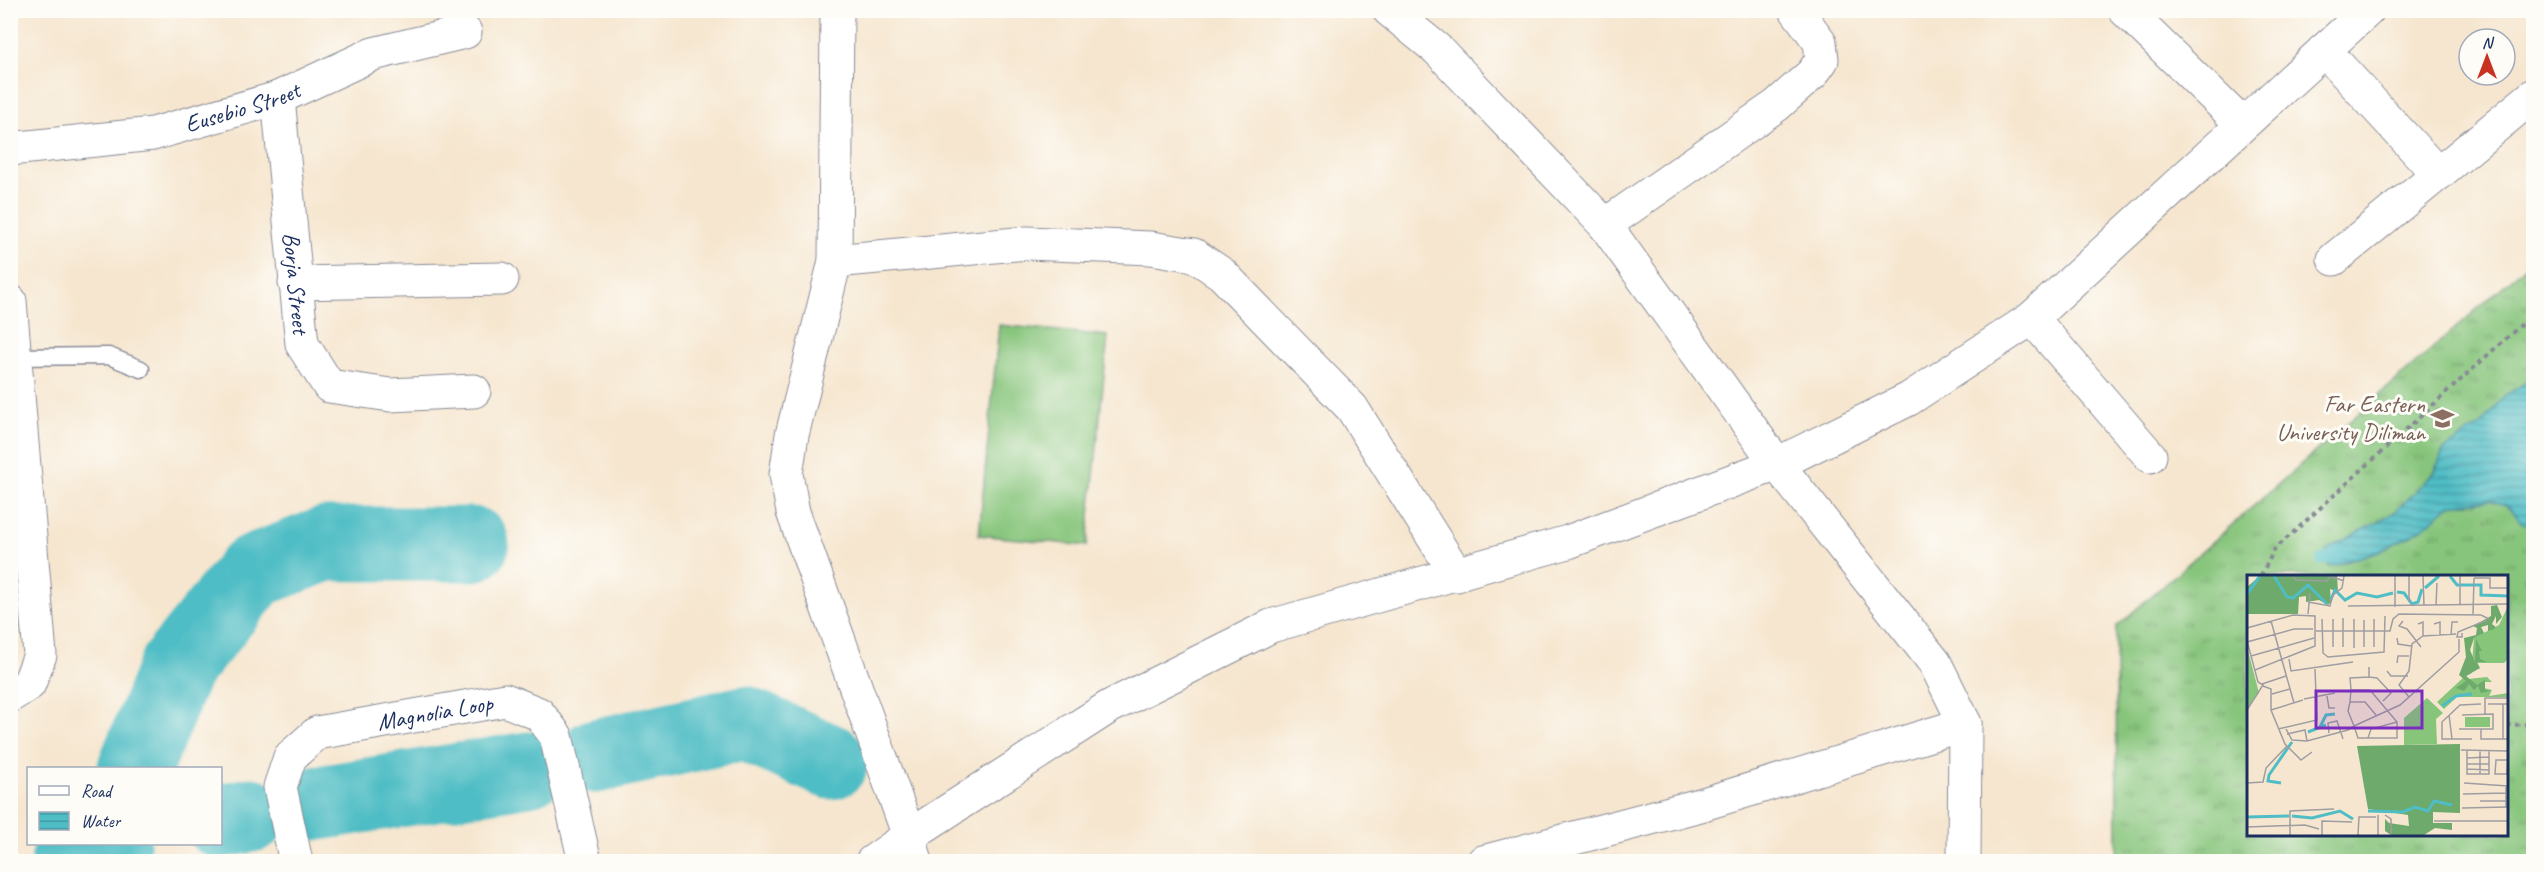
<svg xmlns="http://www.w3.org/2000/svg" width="2544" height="872" font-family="Caveat,sans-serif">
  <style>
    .grass { fill: url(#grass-tufts); stroke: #517a6c; stroke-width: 1.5; fill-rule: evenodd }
    .pitch { fill: #87c57b; stroke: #517a6c; stroke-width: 1.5 }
    .water { fill: url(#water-rules); stroke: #357692; stroke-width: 1.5 }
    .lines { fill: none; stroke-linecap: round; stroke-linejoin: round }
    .stream { stroke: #4fbdc5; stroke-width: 12 }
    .river { stroke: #4fbdc5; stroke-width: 75 }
    .lane-casing { stroke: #888a96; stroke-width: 19 }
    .street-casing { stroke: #888a96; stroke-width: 35 }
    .path { stroke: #888a96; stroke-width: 4; stroke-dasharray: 4.5 4.5; stroke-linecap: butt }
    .lane { stroke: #fff; stroke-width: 16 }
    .street { stroke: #fff; stroke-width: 33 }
    .labels { text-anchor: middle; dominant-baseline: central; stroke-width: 6; stroke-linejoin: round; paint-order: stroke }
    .street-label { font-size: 24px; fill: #1b2f5e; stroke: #fdfcf7 }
    .education-label { font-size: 24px; fill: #785e54; stroke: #fdfcf7; text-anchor: end }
    .inset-river { fill: none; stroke: #4fbdc5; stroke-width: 3 }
    .inset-road { fill: none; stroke: #9e9da2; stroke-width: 1.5 }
    .view { fill: #7b2cbf; fill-opacity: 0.15; stroke: #7b2cbf; stroke-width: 3 }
    .inset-edge { fill: none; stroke: #1b2f5e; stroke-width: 3 }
  </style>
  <defs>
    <pattern id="grass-tufts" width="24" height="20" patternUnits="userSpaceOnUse" patternTransform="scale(1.5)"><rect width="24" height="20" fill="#87c57b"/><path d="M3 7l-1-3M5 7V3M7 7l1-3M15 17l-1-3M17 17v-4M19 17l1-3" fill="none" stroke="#6ea068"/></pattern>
    <pattern id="water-rules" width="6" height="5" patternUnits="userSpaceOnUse" patternTransform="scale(1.5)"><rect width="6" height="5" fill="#4fbdc5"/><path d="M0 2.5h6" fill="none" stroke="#419aa3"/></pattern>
  </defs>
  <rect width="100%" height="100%" fill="#fdfcf7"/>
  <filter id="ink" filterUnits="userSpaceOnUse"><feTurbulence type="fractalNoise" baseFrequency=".0167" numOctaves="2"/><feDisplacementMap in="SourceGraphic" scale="12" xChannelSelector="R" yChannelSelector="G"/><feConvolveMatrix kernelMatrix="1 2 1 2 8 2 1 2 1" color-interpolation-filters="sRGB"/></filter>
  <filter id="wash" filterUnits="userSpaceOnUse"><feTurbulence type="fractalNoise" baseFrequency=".008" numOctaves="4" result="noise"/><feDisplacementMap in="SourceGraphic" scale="24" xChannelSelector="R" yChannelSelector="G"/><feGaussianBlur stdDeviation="1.35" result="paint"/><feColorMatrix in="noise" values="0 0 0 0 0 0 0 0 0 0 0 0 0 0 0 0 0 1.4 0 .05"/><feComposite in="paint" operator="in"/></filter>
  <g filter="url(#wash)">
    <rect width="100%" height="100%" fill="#f6e6cf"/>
    <path class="grass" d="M2533 260V861H2117L2116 627ZM2248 576H2506V834H2248Z"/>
    <polygon class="pitch" points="999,325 1108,336 1087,546 979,535"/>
    <polygon class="water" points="2533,378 2533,528 2522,523 2506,505 2489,500 2450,505 2419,531 2382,550 2329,567 2326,550 2395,512 2435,472 2443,451 2479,426 2504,396"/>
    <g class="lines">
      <polyline class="stream" points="2322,560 2343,552"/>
      <g class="river">
        <polyline points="596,756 744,723 831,762"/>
        <polyline points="135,768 176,667 254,571 326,544 472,544"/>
        <polyline points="319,803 528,769"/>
        <polyline points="220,821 251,815"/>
        <polyline points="68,862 113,844"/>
      </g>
    </g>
  </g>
  <g filter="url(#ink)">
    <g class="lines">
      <defs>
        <polyline id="lane" points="10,357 109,356 141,369"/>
        <g id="street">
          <polyline points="1389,10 1438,50 1605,225 1777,464 1935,663 1965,724 1964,862"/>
          <polyline points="2125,10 2242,124"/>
          <polyline points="2324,50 2438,174 2334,259"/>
          <path id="s1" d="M278 98 302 344 329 386 390 395 474 391"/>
          <path id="s2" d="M10 149 153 134 278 98 373 54 465 32"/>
          <polyline points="2438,174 2534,95"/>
          <polyline points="1605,225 1777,105 1812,74 1822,60 1820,42 1796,10"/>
          <polyline points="835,261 837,10"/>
          <polyline points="295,283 502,279"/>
          <polyline points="10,301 40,655 29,684 10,696"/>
          <polyline points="2032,318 2150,456"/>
          <path id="s3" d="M296 862 280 787 290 757 317 733 505 700 539 714 556 736 585 862"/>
          <polyline points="872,862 909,836 793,512 786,474 792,435 835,261 1027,243 1151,248 1194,255 1222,274 1352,408 1457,575"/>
          <polyline points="916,862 909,836 1109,707 1271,626 1568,542 1777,464 1909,399 2032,318 2368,10"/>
          <polyline points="1483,862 1700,805 1965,724"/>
        </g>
      </defs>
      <use href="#lane" class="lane-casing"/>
      <use href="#street" class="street-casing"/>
      <g class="path">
        <polyline points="2261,576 2274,550 2534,313"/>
        <polyline points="2506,725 2534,724"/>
      </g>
      <use href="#lane" class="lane"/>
      <use href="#street" class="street"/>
    </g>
  </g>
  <defs>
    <symbol id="university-bare" viewBox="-9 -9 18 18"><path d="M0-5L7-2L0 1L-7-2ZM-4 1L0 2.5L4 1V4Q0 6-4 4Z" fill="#8d6e63" stroke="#fdfcf7" stroke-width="2.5" paint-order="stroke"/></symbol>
  </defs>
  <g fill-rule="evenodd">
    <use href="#university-bare" x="2426" y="402" width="33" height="33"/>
  </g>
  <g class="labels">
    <g class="street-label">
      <text stroke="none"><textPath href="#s2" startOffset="237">Eusebio Street</textPath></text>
      <text stroke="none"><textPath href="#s1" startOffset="186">Borja Street</textPath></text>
      <text stroke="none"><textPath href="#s3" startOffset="264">Magnolia Loop</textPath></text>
    </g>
    <g class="education-label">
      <text x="2425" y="404">Far Eastern<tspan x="2425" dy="28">University Diliman</tspan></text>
    </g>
  </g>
  <g transform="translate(2247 575)">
    <rect width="261" height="261" fill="#f6e6cf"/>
    <path d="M261 31V52H249L261 84 257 88H225L227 63 252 50ZM219 92 225 98 219 101 221 104 240 102 245 107H238L237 113 245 115 242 121 261 118V122H210L197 134 190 127 217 102ZM180 123 196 138 189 144 190 169 157 170V143Z" fill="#87c57b"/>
    <path d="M13 1H90L91 17 83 14 84 27 81 30 72 25 59 27V21L52 22 51 39H0V12ZM250 30 255 42 249 49V41L245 49 250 53 241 56V50L234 52 237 58 227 63 223 75 228 87 229 64 235 76H232L233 84 240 87H230L233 93 219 101 230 110 238 105V115L244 116 234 118 231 111 227 115 222 109 217 116 209 113 219 106 212 100 219 82 217 63 229 60 230 53 226 51 244 41V31ZM213 169V238L186 237V248H205V255L188 253 177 260H144L138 256V244L142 248 162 251 161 240 121 234 110 171Z" fill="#6daa6b"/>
    <path d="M0 72 12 118 0 134Z" fill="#87c57b"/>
    <path d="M218 142H243V152H218Z" fill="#87c57b"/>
    <path d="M248 52H261V80H248Z" fill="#87c57b"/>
    <path class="inset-river" d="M27 1 40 22 46 23 61 10 80 29M203 1 210 10H234V20L261 21M178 13 192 1M150 17 157 18 165 29 171 27 175 14M0 19 13 1M84 24 88 15 98 25 110 18 130 22 146 18M195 131 209 121 225 119M73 152 79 140 88 139M61 157 79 150M34 208 21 206 22 200 45 167M121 236 156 237 168 232 181 236 187 226 205 230M45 241 65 243 93 236 106 244M0 242 42 241"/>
    <path class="inset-road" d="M46 1 49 5 80 6 83 1 97 6M162 1V27M176 1 177 31M213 1V29M227 3H243V13H261M61 27 83 31 86 20 95 13 97 1M189 30 190 8M101 31 261 29M148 32V1M61 39 63 18M226 39 227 3M75 44 76 78 81 82 137 77 138 41M24 46 47 128M156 46 152 51 160 54 174 72M171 49 176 47V61M187 49 193 47V60M0 53 46 40 68 41V71L8 95M69 56H143L146 44 152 39 234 40 242 44M215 58V62H210L211 57 240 45M204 60 205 47H211M150 63 151 69 164 71M0 66 11 107 16 110 0 135M0 67 47 54H66M86 72V44M96 72V43M117 72V45M127 72V44M107 73V44M4 81 67 63M42 84 44 96 106 87M150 88 151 81H162M140 96 144 101H161M122 102 130 103 144 118 136 126M15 109 39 101M16 111 24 114V135L38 169 54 185 65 177M104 115 103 103 122 102V92M25 119 43 114M80 121 82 133H88M162 122 152 110 162 96 165 69 176 61 209 59M57 124 88 118M103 127 104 115H123L150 147V163H121M241 129H261M24 135 56 125M202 140 205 164M238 140V123H261M150 147 124 154 121 163H111L107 151 153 130 212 77V64M31 154 70 145 68 94M39 154 45 165 60 166 101 155 107 151 101 136 103 127H118L129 140M212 154H246V139L215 140M234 154V164H261M82 158 81 148 90 146 96 164M40 159 58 155 60 166M225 164H195V147L213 130 234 129M256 164V129M214 175 261 176M220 175V199H242V176M233 175V199M220 183 242 182M260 185H249L248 199H260L261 181M220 189H242M220 194 242 195M0 208 16 207 19 193 40 171M217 208 261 211M216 219 259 218M233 226H259M259 232V211M215 233 261 232M138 240 144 244V260M187 246H261M0 252 58 250 72 254M43 260V236L87 234M75 260V246L105 247M111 260 112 242H129M131 260V240"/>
    <path class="view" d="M69 116H175V153H69Z"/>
    <rect width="261" height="261" class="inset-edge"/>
  </g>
  <rect width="2544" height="872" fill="none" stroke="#fdfcf7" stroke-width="36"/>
  <rect x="27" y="767" width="195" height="78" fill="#fdfcf7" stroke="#a3aaba" stroke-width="1.5"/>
  <rect x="39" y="786" width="30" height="9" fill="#ffffff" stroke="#a3aaba" stroke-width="1.5"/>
  <text x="81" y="797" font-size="18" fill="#1b2f5e">Road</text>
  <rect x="39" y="812" width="30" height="18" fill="url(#water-rules)" stroke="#a3aaba" stroke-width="1.5"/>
  <text x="81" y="827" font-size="18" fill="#1b2f5e">Water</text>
  <g transform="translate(2487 57)"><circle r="28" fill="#fdfcf7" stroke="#a3aaba" stroke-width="1.5"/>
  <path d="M0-4.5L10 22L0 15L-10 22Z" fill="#c8321e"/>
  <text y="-9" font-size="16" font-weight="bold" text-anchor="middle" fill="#1b2f5e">N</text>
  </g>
</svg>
